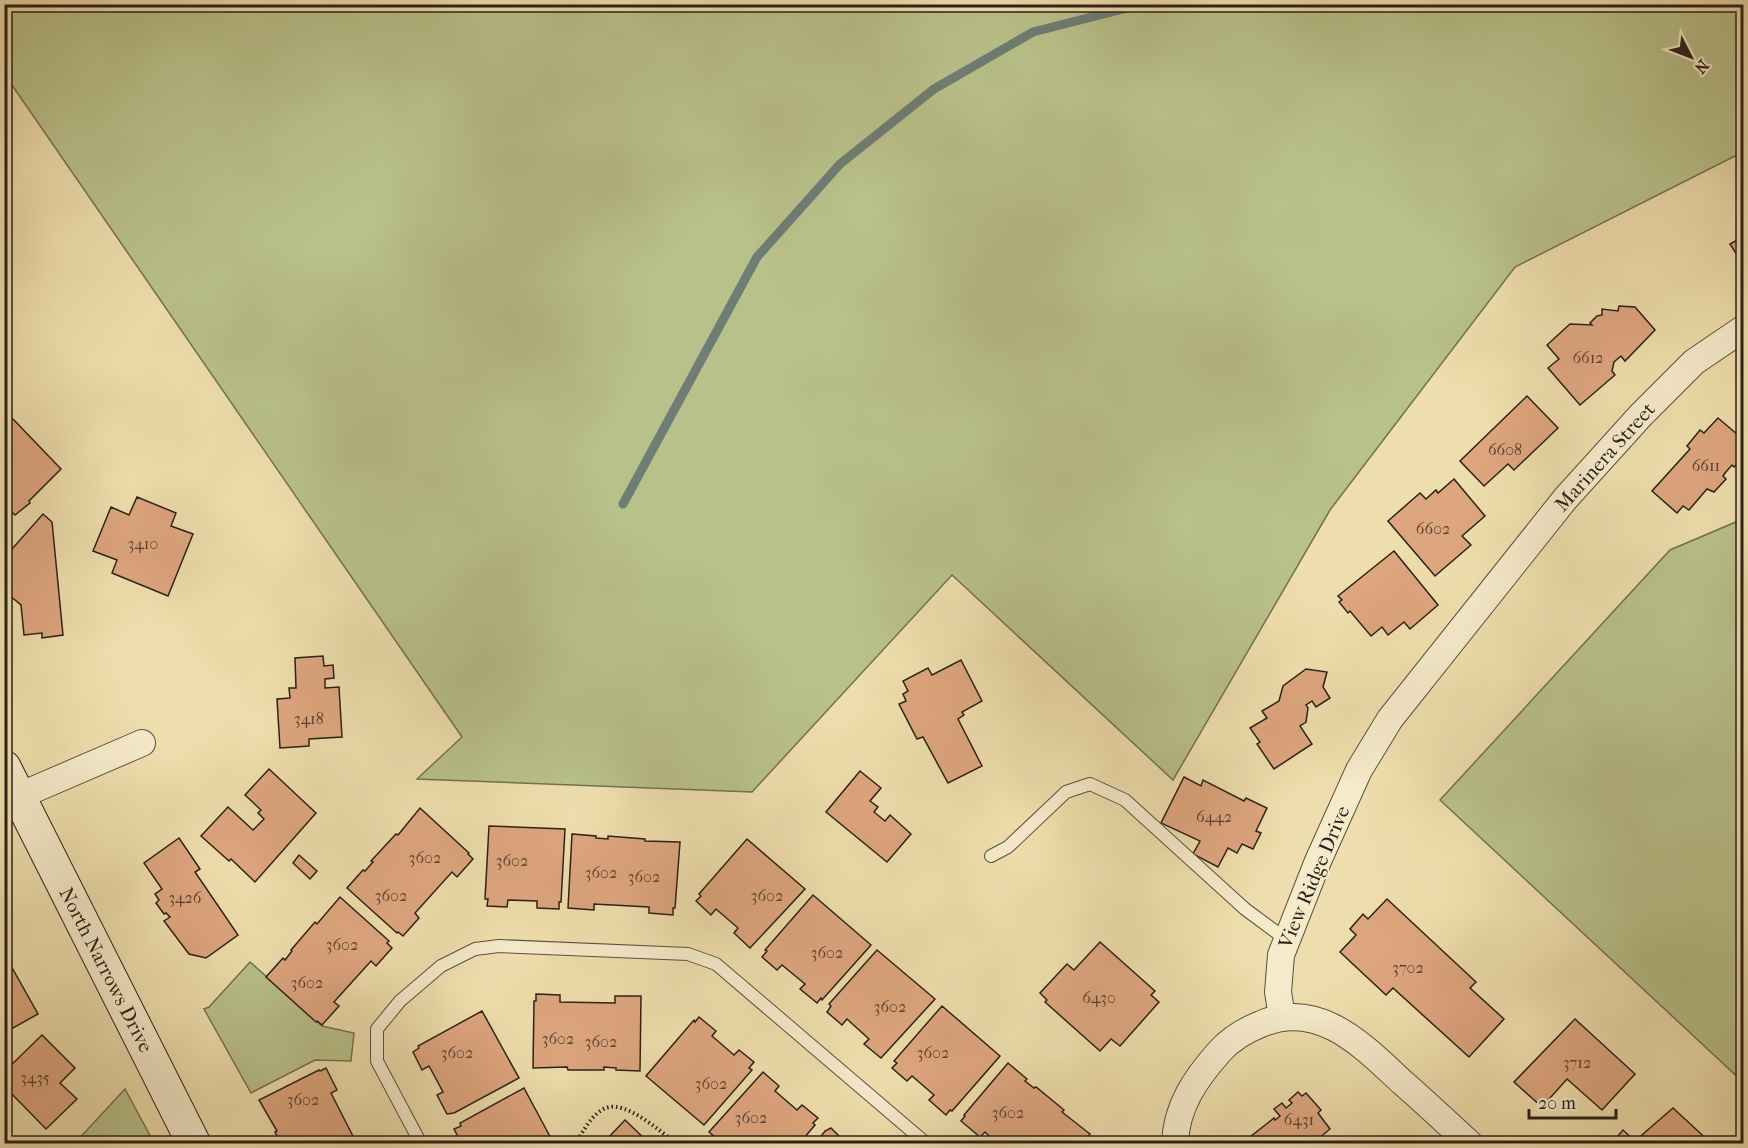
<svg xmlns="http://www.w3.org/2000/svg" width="1748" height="1148" font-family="'IM FELL French Canon',serif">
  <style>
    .green { fill: #b9c18a; stroke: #727152; stroke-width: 1.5 }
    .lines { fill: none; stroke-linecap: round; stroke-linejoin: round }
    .stream { stroke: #6e7d75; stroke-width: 9 }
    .building { fill: #dea67f; stroke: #2a2119; stroke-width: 1.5 }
    .lane-casing { stroke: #5b503e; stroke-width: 14 }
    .street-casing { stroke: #5b503e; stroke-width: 28 }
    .secondary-casing { stroke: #2a2119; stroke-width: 35 }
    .path { stroke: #2a2119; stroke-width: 4; stroke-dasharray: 1.5 3; stroke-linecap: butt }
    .lane { stroke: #f5eaca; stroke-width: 12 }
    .street { stroke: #f5eaca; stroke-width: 26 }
    .secondary { stroke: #f5eaca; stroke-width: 33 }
    .labels { text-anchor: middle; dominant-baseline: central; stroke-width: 4.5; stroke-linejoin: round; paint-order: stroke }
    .number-label { font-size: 16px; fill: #574232 }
    .street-label { font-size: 20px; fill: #2a2119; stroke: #f5eaca }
  </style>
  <rect width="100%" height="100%" fill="#efdead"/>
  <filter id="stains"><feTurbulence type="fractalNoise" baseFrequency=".00333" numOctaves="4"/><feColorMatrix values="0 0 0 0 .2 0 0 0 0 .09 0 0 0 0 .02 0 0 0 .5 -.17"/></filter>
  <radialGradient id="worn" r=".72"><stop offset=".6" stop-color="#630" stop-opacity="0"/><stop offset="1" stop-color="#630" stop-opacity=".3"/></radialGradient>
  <g class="green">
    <polygon points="4,5 1743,5 1743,152 1515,267 1330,510 1173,780 952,575 752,792 417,779 462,737 5,75"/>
    <polygon points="1743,519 1743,1082 1440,800 1670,550"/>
    <polygon points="250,962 322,1026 354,1033 351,1061 315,1060 251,1093 204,1009 209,1007"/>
    <polygon points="125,1089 154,1143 75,1143"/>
  </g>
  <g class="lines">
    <polyline class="stream" points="623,504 757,257 840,164 934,89 1033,32 1143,4"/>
  </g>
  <g class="building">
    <polygon points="1744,236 1744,255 1739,258 1730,244"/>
    <polygon points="1619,306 1635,307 1655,330 1625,361 1621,356 1614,362 1612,371 1615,375 1580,405 1548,368 1559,359 1547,345 1570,324 1592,325 1590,323 1597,316 1602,315 1602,309 1618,311"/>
    <polygon points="1527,396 1558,428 1514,470 1508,464 1484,486 1460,461"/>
    <polygon points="1718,418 1744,440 1744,461 1739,467 1736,465 1734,467 1732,465 1725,473 1723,476 1726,479 1714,492 1707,489 1689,510 1683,506 1677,513 1652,491 1690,449 1687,446 1700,430 1704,433"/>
    <polygon points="13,419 61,469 29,501 30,503 15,515 4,504 4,426"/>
    <polygon points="1454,479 1485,516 1462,536 1471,545 1435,576 1388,521 1420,493 1426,499 1436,490 1438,493"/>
    <polygon points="137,497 176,513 171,526 193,534 168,596 112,573 117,560 93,551 111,507 129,515"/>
    <polygon points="43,514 52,522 63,635 42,638 42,633 24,635 21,605 4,591 4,558"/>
    <polygon points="1394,551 1438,605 1410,629 1404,622 1388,635 1382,627 1371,636 1350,611 1348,613 1339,602 1342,600 1338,596"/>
    <polygon points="323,656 324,666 333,665 334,678 325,679 325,688 339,687 342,737 309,739 309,746 280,748 277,699 290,698 289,688 296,688 295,658"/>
    <polygon points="961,660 982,701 962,712 964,715 958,719 982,766 948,783 923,737 917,739 899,704 906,701 903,694 908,691 903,681 928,668 932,675"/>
    <polygon points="1306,669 1327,672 1323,687 1330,698 1316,707 1312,701 1306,705 1308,708 1306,722 1300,726 1312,744 1274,769 1257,744 1260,742 1250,728 1267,718 1262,711 1279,701 1283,686"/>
    <polygon points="269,769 316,813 255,882 231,859 229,861 201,836 228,807 253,830 264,819 258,813 261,810 245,795"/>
    <polygon points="860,771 881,788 870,801 878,807 874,812 885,821 890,815 911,834 887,862 826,812"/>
    <polygon points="1184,777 1201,786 1203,780 1244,801 1246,798 1267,808 1256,831 1261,833 1253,849 1242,844 1237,853 1228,848 1218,867 1193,854 1200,841 1161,823"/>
    <polygon points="420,808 469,853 468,854 473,859 457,877 452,872 415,913 419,918 403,936 398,932 397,933 347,888 363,870 365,871 373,862 371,861 396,834 398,835"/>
    <polygon points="489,826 565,829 561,902 559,902 559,909 537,908 537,901 508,900 507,907 487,906 488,899 485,899"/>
    <polygon points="572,834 596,836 596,838 608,839 608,836 645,839 645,841 680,842 675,908 673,908 673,915 649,913 649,907 594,904 594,910 568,908"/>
    <polygon points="179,838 200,869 195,872 238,935 206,958 189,954 164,921 170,917 166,913 164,914 156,903 159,900 155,894 162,889 144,863"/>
    <polygon points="747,839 805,889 750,948 734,933 738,928 716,909 711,915 696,901 701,896 699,894"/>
    <polygon points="299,855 317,871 310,879 293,863"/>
    <polygon points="813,895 871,945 822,1000 821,998 817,1003 800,989 805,984 782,965 777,970 762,957 767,951 765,950"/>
    <polygon points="340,897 389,941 387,943 392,948 376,966 371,961 334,1002 339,1006 322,1025 317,1021 316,1022 266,977 283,958 285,960 292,951 291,950 315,922 317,924"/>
    <polygon points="1387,899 1476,982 1470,988 1504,1019 1469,1057 1393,988 1386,995 1340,952 1356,935 1350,929 1363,914 1368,919"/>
    <polygon points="1100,942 1155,991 1151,995 1159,1002 1120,1046 1111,1039 1100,1051 1045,1002 1047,1000 1040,993 1067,964 1074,970"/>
    <polygon points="877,950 935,999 881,1058 864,1044 869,1039 847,1019 842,1025 827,1012 831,1006 829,1004"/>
    <polygon points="6,957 38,1014 4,1033 4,959"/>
    <polygon points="536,994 560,995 560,1002 615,1003 615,996 641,996 640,1071 616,1070 616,1068 604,1067 604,1070 568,1070 567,1067 533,1068 534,1001 536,1001"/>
    <polygon points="942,1006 1000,1056 952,1111 950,1110 946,1115 929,1100 934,1095 912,1076 907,1081 892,1068 897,1063 894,1061"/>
    <polygon points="482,1011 519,1078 454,1113 447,1114 437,1095 443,1092 429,1066 422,1070 413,1052 419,1048 418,1046"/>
    <polygon points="699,1017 716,1031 712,1036 734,1055 739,1050 754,1062 749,1068 752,1070 704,1125 646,1076 694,1020 695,1022"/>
    <polygon points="1575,1019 1635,1074 1602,1110 1567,1079 1542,1107 1514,1082"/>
    <polygon points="42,1035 75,1068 60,1083 77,1099 46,1129 4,1086 4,1072"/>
    <polygon points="1008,1063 1027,1079 1025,1081 1034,1088 1036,1087 1064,1110 1062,1112 1090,1134 1082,1144 998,1144 985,1132 980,1137 961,1121 965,1116 964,1115"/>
    <polygon points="326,1068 337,1090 331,1093 356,1142 362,1139 364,1144 281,1144 275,1132 277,1131 259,1100 319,1070 320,1071"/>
    <polygon points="763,1072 779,1086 775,1091 797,1110 802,1105 818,1118 813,1123 815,1125 799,1144 723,1144 709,1132"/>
    <polygon points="524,1088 554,1144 462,1144 454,1129 461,1126 460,1123"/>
    <polygon points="1298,1092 1302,1096 1306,1093 1321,1110 1318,1113 1330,1129 1312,1144 1247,1144 1245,1141 1274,1118 1275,1120 1280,1116 1274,1109 1282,1103 1286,1108 1292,1103 1289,1100"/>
    <polygon points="1673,1108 1712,1144 1648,1144 1647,1142 1611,1144 1623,1130 1635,1141"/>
    <polygon points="625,1120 650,1144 605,1144 609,1139 608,1138"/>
    <polygon points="831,1128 847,1144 815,1144 825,1131"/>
  </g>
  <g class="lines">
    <defs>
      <g id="lane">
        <polyline points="991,856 1008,847 1066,792 1090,784 1125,800 1245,909 1287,940"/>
        <polyline points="421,1144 377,1061 377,1029 400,1001 441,966 475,949 499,946 688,954 716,964 927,1144"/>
      </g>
      <g id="street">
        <polyline points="19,796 142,743"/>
        <polyline points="1282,1017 1278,992 1281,955 1318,861 1359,770 1390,719 1565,499 1641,415 1694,362 1744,328"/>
        <path d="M1175 1144C1176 1106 1196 1078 1220 1051 1231 1039 1246 1030 1261 1024 1319 999 1363 1046 1402 1082 1425 1102 1447 1123 1470 1144"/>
      </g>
      <polyline id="secondary" points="4,767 194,1144"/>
    </defs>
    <use href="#lane" class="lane-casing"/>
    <use href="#street" class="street-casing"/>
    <use href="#secondary" class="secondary-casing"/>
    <path class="path" d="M575 1144C583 1132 592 1113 606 1108 626 1100 661 1132 677 1144"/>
    <use href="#lane" class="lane"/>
    <use href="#street" class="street"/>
    <use href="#secondary" class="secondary"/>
  </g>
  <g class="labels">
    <g class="number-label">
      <text x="1588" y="357">6612</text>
      <text x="1505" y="449">6608</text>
      <text x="1706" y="465">6611</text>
      <text x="1433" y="528">6602</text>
      <text x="143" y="543">3410</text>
      <text x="309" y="718">3418</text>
      <text x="1214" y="816">6442</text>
      <text x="425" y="857">3602</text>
      <text x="512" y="860">3602</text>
      <text x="601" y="872">3602</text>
      <text x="644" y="876">3602</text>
      <text x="391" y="895">3602</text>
      <text x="767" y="895">3602</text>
      <text x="185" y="897">3426</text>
      <text x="342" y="944">3602</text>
      <text x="827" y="952">3602</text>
      <text x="1408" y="967">3702</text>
      <text x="307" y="982">3602</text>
      <text x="1099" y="997">6430</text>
      <text x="890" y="1006">3602</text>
      <text x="558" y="1038">3602</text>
      <text x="601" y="1041">3602</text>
      <text x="457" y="1052">3602</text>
      <text x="933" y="1052">3602</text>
      <text x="1577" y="1062">3712</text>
      <text x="35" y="1077">3435</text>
      <text x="711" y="1083">3602</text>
      <text x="303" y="1099">3602</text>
      <text x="1008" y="1112">3602</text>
      <text x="751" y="1117">3602</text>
      <text x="1299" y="1119">6431</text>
    </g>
    <g class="street-label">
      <text transform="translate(1605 457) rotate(-48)">Marinera Street</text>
      <text transform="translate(1314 877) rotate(-67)">View Ridge Drive</text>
      <text transform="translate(106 970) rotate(63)">North Narrows Drive</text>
    </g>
  </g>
  <rect width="1748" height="1148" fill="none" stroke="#efdead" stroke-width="24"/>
  <rect x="6" y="6" width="1736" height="1136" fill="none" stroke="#2a2119" stroke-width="3"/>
  <rect x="12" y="12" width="1724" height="1124" fill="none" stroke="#2a2119" stroke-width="1.5"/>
  <g transform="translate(1691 57) rotate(132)" stroke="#f5eaca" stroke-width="4.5" paint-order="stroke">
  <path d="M0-4.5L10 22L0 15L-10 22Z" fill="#2a2119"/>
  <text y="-9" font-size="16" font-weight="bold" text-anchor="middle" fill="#2a2119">N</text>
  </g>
  <path d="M1529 1109v9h87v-9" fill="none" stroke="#2a2119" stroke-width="3"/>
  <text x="1538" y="1109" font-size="18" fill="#2a2119" stroke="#f5eaca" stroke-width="4.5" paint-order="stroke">20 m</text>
  <rect width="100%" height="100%" filter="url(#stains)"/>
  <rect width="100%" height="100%" fill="url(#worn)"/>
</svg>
